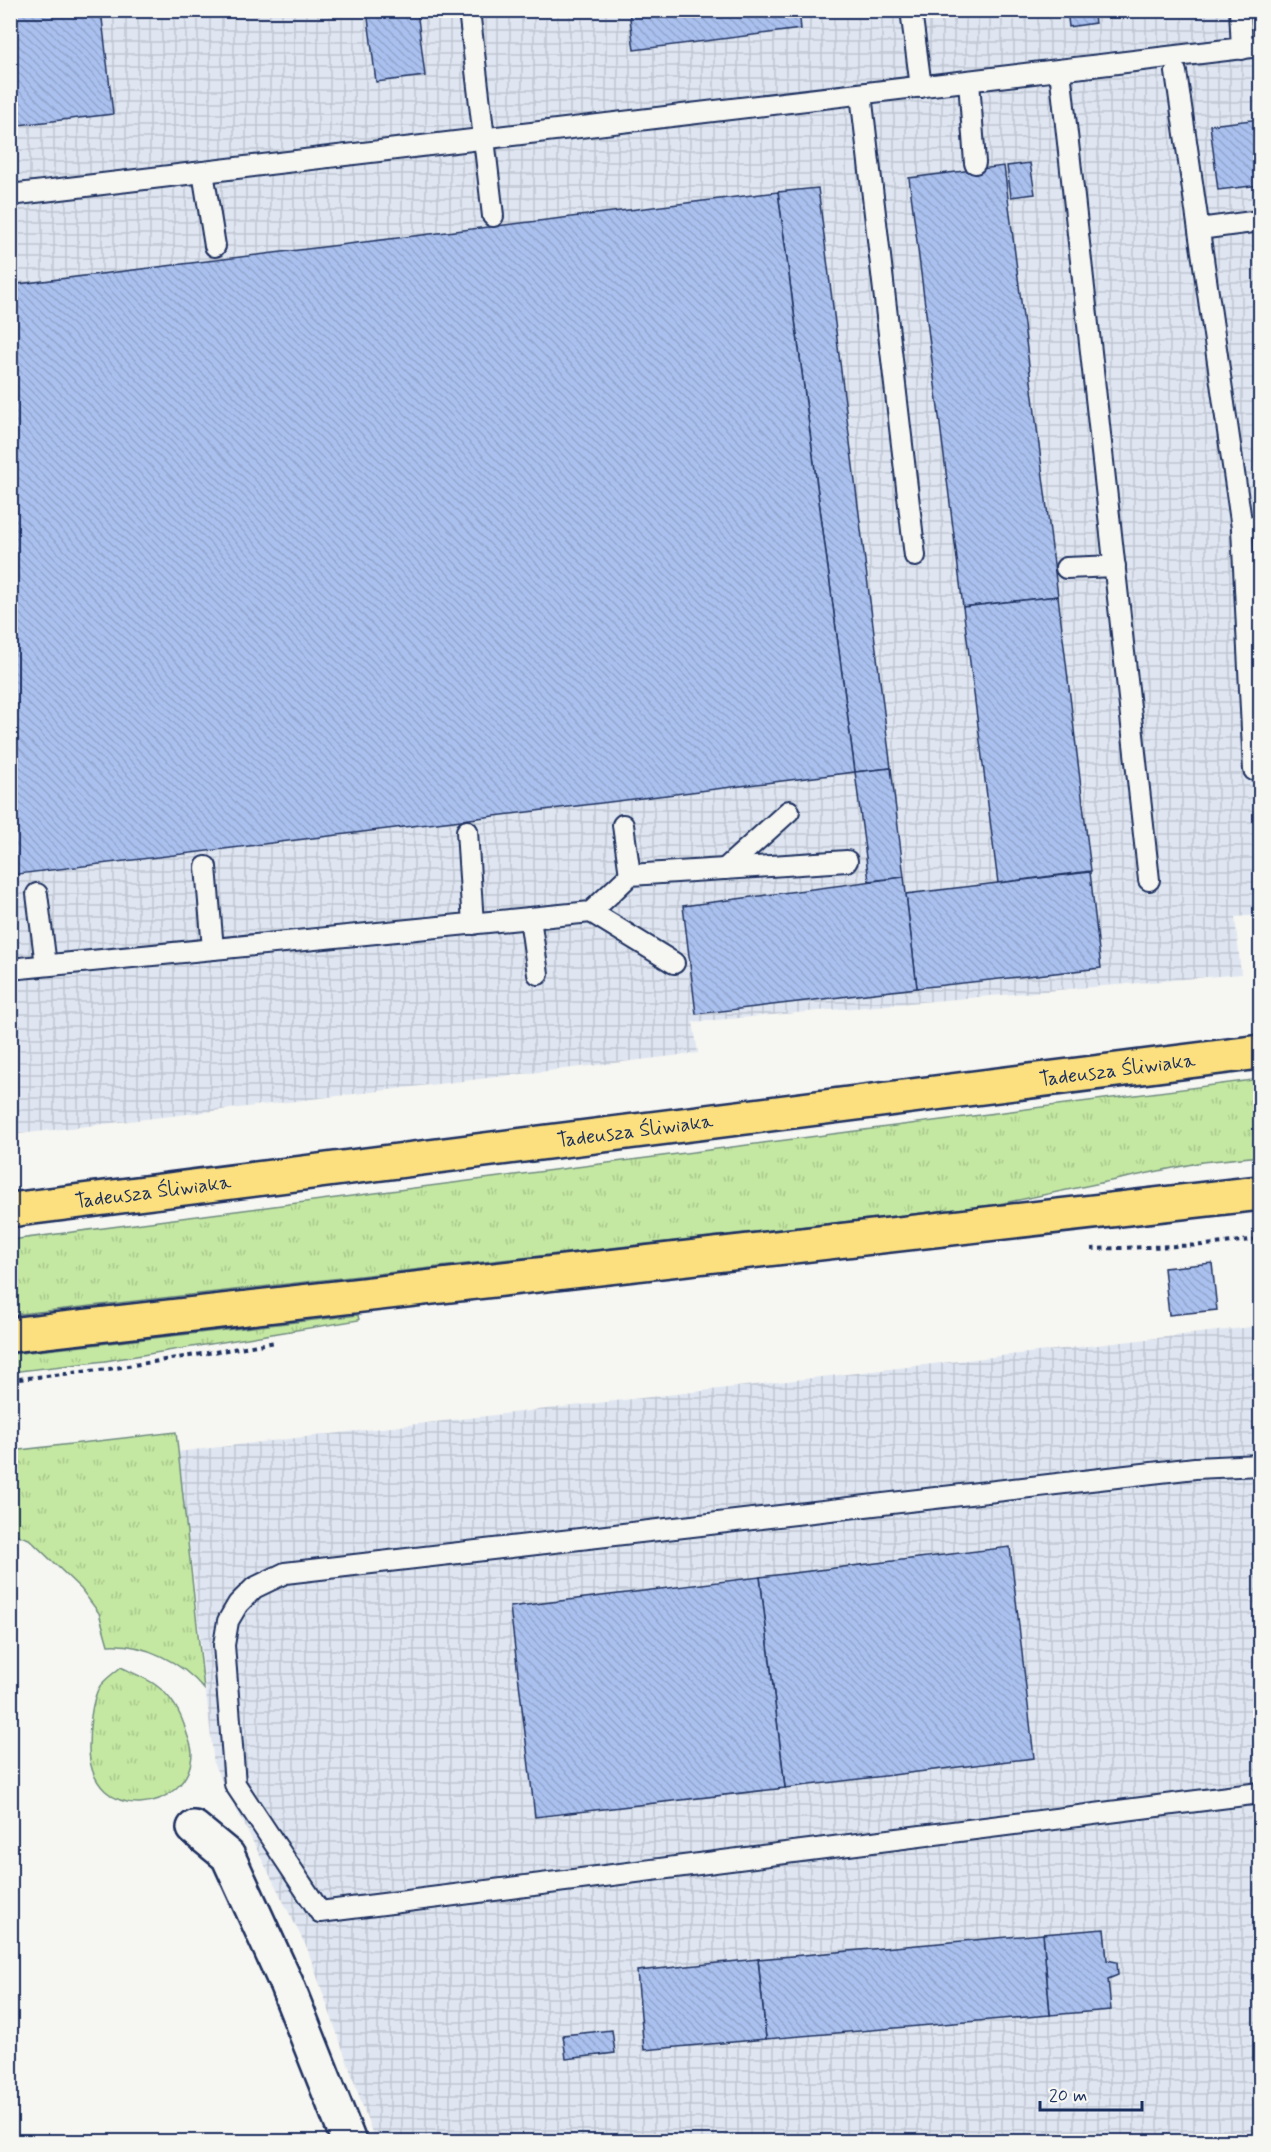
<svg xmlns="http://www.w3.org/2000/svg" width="1271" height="2152" font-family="Mynerve,sans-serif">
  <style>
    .industrial { fill: url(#industrial-grid) }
    .grass { fill: url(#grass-tufts); stroke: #708c80; stroke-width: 1.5 }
    .building { fill: url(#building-back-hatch); stroke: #1b2f5e; stroke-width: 1.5 }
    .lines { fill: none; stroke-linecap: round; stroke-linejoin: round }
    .lane-casing { stroke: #1b2f5e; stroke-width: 24 }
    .street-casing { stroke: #1b2f5e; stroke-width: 38 }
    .primary-casing { stroke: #1b2f5e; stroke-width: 38 }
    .path { stroke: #1b2f5e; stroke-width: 4; stroke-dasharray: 4.5 4.5; stroke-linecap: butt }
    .lane { stroke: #f6f6f2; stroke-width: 20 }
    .street { stroke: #f6f6f2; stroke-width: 33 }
    .primary { stroke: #fce080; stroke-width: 33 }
    .labels { text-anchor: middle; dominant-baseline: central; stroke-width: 5; stroke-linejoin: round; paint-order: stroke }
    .street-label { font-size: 20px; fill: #1b2f5e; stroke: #f6f6f2 }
  </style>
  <defs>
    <pattern id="industrial-grid" width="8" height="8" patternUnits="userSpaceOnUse" patternTransform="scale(1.5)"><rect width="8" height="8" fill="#dfe6f1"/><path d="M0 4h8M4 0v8" fill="none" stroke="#bfc6d1"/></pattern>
    <pattern id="grass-tufts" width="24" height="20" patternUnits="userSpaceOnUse" patternTransform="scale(1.5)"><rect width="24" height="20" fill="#c4e8a1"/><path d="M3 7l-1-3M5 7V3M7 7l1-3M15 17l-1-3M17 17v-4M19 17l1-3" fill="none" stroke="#a8c78d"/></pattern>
    <pattern id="building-back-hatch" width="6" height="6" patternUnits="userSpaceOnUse" patternTransform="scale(1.5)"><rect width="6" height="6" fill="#aac0ee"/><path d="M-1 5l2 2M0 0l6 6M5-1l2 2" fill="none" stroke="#92a5ce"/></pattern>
  </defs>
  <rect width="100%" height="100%" fill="#f6f6f2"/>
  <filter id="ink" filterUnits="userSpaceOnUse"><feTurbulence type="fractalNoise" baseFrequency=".0167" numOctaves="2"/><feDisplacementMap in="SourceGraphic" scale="12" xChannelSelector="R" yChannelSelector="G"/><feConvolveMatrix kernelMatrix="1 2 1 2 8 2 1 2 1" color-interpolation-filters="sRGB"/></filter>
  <g filter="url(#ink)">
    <g class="industrial">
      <polygon points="10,11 1260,11 1260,915 1235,917 1241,974 693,1022 698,1053 11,1135"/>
      <polygon points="1260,1326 1260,2141 375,2141 307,1948 214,1765 193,1572 177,1452"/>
    </g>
    <g class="grass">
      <polygon points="1260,1079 1260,1156 1202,1162 994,1205 11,1315 11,1240"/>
      <polygon points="358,1315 359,1320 105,1361 11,1372 11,1354"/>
      <path d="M176 1432 204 1689C182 1662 144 1643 108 1645L99 1613 81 1589 29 1539 11 1533V1451Z"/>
      <path d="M121 1667C132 1673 147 1678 157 1686 173 1698 181 1713 186 1731 188 1738 192 1746 192 1753 190 1814 90 1827 89 1748 89 1731 91 1700 100 1686 105 1679 114 1673 121 1667Z"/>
    </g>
    <g class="building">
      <polygon points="41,10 101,10 113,114 10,126 10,14"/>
      <polygon points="367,10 417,10 425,76 376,82"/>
      <polygon points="629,10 799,10 801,29 634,50"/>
      <polygon points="1067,10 1093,10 1095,23 1069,27"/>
      <polygon points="1260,119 1260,185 1218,190 1210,125"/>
      <polygon points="1030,163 1035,194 1011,197 1007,166"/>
      <polygon points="1004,166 1058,596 963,607 909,178"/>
      <polygon points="818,188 891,768 855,772 778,192"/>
      <polygon points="778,192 855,772 10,875 10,285"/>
      <polygon points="1260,233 1260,280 1255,234"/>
      <polygon points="1058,596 1091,871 998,883 963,607"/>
      <polygon points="891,768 904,877 869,881 855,772"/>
      <polygon points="1090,872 1101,968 917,988 906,894"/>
      <polygon points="904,877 917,988 696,1014 683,906"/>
      <polygon points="1212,1263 1217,1310 1169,1315 1164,1268"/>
      <polygon points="1010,1547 1034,1758 785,1788 760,1577"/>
      <polygon points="760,1577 785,1788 535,1817 510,1607"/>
      <polygon points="1104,1929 1107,1960 1117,1962 1118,1975 1108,1979 1111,2010 1050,2015 1043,1934"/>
      <polygon points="1043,1934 1050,2015 766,2039 758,1959"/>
      <polygon points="758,1959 766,2039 644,2050 637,1971"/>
      <polygon points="612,2030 615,2053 566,2059 563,2035"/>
    </g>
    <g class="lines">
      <defs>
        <g id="lane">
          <polyline points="469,10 493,216"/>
          <polyline points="911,10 921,87"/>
          <polyline points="1240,10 1242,49"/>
          <polyline points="1060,70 1149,880"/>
          <polyline points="1176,72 1242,528 1254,770"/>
          <polyline points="969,81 975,163"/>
          <polyline points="861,94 915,556"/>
          <polyline points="203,172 215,246"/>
          <polyline points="10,195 1260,46"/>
          <polyline points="1199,229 1260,221"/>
          <polyline points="1242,528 1260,526"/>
          <polyline points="1066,568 1115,566"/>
          <polyline points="623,825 630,875"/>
          <polyline points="467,831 473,924"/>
          <polyline points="206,867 213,949"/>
          <polyline points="725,869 789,811"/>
          <polyline points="37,894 46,965"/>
          <polyline points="591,912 674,963"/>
          <polyline points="530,918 538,974"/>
          <polyline points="10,969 591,912 630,875 847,861"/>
          <polyline points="1260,1465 1195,1468 285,1573 254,1588 238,1604 228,1621 224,1645 235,1784 320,1912 1260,1793"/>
        </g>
        <polyline id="street" points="194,1828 228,1856 286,1983 349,2142"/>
        <g id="primary">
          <path id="s1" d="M10 1210 1260 1052"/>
          <polyline points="10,1335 1260,1193"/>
        </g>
      </defs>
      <use href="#lane" class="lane-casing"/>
      <use href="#street" class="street-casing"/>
      <use href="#primary" class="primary-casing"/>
      <g class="path">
        <polyline points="1091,1249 1206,1245 1260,1239"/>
        <polyline points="10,1380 109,1369 276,1342"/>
      </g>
      <use href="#lane" class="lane"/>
      <use href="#street" class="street"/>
      <use href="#primary" class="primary"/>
    </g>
  </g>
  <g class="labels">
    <g class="street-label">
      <text stroke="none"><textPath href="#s1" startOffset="1116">Tadeusza Śliwiaka</textPath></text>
      <text stroke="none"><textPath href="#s1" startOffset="630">Tadeusza Śliwiaka</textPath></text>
      <text stroke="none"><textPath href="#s1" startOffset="144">Tadeusza Śliwiaka</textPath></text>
    </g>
  </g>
  <rect width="1271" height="2152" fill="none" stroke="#f6f6f2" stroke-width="36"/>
  <rect x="18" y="18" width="1235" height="2116" fill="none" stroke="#1b2f5e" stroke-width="2" filter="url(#ink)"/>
  <path d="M1040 2101v9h102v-9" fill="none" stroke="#1b2f5e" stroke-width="3"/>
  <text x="1049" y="2101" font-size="18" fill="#1b2f5e" stroke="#f6f6f2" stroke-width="4.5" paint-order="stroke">20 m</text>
</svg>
